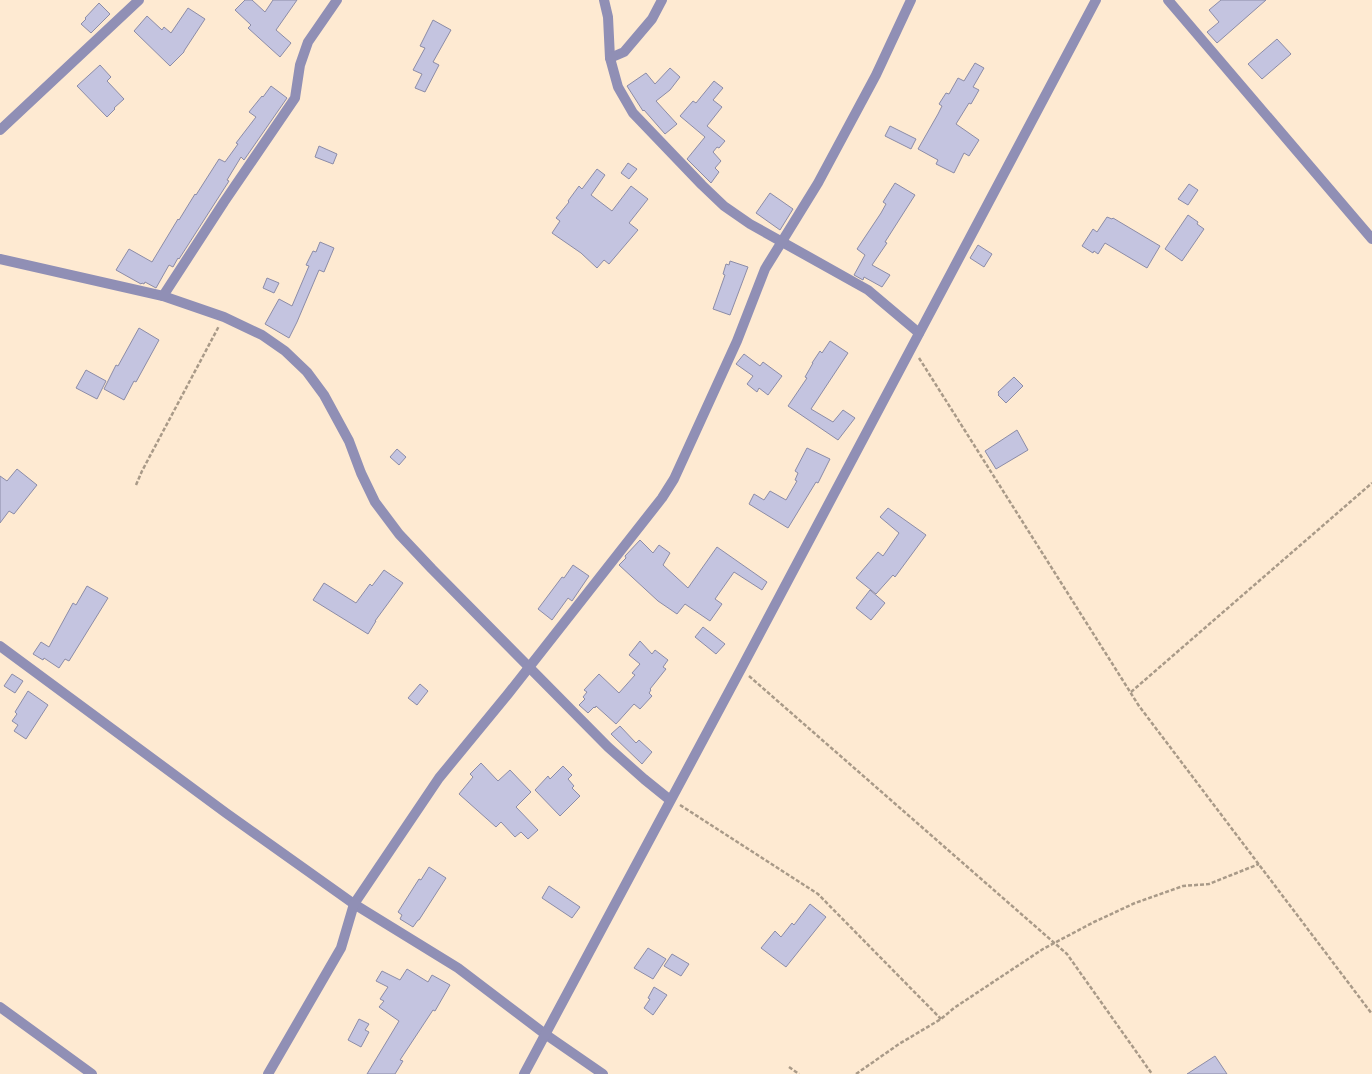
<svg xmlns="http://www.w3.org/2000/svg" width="1372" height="1074" font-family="'Nunito Sans',sans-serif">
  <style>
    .building { fill: #c4c4e0; stroke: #8c8ca7 }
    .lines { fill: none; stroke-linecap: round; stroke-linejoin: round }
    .path { stroke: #a99a88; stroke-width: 2.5; stroke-dasharray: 4 2; stroke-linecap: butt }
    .minor { stroke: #908fb5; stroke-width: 10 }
  </style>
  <rect width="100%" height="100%" fill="#feead2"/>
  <g class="building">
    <polygon points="245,0 252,0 265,12 273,0 297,0 276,30 291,43 280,57 248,28 251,25 235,10"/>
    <polygon points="1221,0 1266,0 1217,43 1207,32 1219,22 1209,10"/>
    <polygon points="99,3 110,14 91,33 81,24 86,19 85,18"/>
    <polygon points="188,8 205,19 184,51 184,52 170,66 134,31 147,16 162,30 164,27 171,33"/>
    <polygon points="433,20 451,30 433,62 439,65 425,92 415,88 422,74 413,70 425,48 420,46"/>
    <polygon points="1277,39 1291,54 1262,79 1248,64"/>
    <polygon points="975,63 984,68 973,87 979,90 971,104 969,103 956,124 979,140 969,156 964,153 954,173 936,164 938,160 918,149 938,114 942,106 939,104 946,93 949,94 958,78 964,81"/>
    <polygon points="100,65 111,77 107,81 124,99 114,108 115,109 107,117 77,86"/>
    <polygon points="670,68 680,77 670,90 656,101 677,124 665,134 644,110 643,111 627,86 646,73 655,84"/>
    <polygon points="714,81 723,88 713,100 722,107 707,126 725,141 719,148 717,147 713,152 721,161 715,168 719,172 711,183 687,159 705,137 680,116 693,101 696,103"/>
    <polygon points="271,86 287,98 244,160 241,157 227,180 229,181 179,259 178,258 173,267 169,265 156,288 145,282 144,284 142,283 141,284 116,270 129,249 152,262 178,219 179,220 195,194 196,195 219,159 225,162 238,144 236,143 256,117 249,112 262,96 263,97"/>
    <polygon points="890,126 916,139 911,149 885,136"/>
    <polygon points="319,146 337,154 333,164 315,157"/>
    <polygon points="628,163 637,169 629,179 621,173"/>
    <polygon points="597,169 605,175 591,195 612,211 631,186 648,199 629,223 638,230 609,264 604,260 597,268 581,253 552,233 560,221 556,218 569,202 568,201 579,186 582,189"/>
    <polygon points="895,183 915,195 885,242 887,243 872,265 890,275 882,287 864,277 863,280 854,275 865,255 857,249 881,213 886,204 883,202"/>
    <polygon points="1189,184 1198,190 1188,205 1178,199"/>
    <polygon points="770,193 793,209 780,230 756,213"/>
    <polygon points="1188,215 1198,222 1197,224 1204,229 1182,261 1165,249"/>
    <polygon points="1107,217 1112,219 1113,218 1160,246 1147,268 1105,243 1098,254 1094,251 1093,253 1082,246 1093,229 1097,232"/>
    <polygon points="320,242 334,248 324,272 319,270 297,322 289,338 265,324 279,299 292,306 309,266 306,265 313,251 316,252"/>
    <polygon points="978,245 992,254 984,267 970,258"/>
    <polygon points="730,261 748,267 730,315 713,309 725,275 723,274 726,264 729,265"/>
    <polygon points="267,278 279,283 274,293 263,288"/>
    <polygon points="139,328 159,340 136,382 134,381 124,400 104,389 116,365 118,366"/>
    <polygon points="830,341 848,353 811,409 833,422 843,410 855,418 838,440 788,406 807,378 805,377 813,363 812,363 820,351 822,353"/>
    <polygon points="744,354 760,366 763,362 782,376 768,395 759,388 757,392 747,384 753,376 736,364"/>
    <polygon points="86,370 106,381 97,399 76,388"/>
    <polygon points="1014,377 1023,386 1006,403 998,395 999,394 998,392"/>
    <polygon points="1017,430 1028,450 996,469 985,451"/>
    <polygon points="807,448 830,459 818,483 816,482 788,528 749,504 754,494 764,500 770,491 786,500 797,481 795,480 798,473 795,471"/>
    <polygon points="397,449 406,457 399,465 390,457"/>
    <polygon points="17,469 37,485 14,514 9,511 0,523 0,476 7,481"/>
    <polygon points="888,508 926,535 895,577 893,575 876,594 856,578 878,552 883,556 899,533 880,517"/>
    <polygon points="640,540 653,553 659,545 670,553 663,565 688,588 717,547 767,582 762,590 734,572 715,599 722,604 710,621 685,604 677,614 658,601 619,565 626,558 625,556"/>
    <polygon points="573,565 589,576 572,601 568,598 552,620 538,609 562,577 564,578"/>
    <polygon points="384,570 403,583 375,621 376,621 368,634 313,600 324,583 356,603 370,584 372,586"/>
    <polygon points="87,586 108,598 69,661 65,659 59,668 44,658 43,660 33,654 41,642 49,647 73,603 76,605"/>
    <polygon points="870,590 885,603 871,620 856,608"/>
    <polygon points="703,627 725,644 716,654 695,637"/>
    <polygon points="640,641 652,654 655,650 668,660 663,667 666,669 650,689 651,690 649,693 652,696 640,709 634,704 616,724 596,706 595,708 594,707 588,713 579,705 585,699 583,697 587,692 584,690 599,674 619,693 635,675 632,673 640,664 629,655"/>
    <polygon points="12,674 23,681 15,693 4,686"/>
    <polygon points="420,684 428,691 417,705 408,698"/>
    <polygon points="28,691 48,705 26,739 14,731 18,725 12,721 17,714 15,712"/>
    <polygon points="620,726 636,743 639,740 652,752 642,764 611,734"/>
    <polygon points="481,763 498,781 510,770 531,792 516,807 538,830 528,839 521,832 515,837 501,822 496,827 459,794 473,777 470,774"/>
    <polygon points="563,766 572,775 568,779 574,786 572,788 580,796 560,816 535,790 548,776 550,779"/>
    <polygon points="429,867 446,878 419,920 418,920 413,927 400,919 402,915 398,912 419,879 421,880"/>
    <polygon points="549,886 580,907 572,918 542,898"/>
    <polygon points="810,904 826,917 786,967 761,948 775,931 781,937 792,923 794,925"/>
    <polygon points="648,948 666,959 653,979 634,968"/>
    <polygon points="672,954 689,964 681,976 664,966"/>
    <polygon points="407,969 428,982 432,975 450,985 435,1011 433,1010 400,1060 403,1061 395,1074 367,1074 399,1021 379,1007 384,1001 380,999 388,987 376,981 382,971 400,980"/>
    <polygon points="654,987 667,995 653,1015 644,1008 650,999 648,998"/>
    <polygon points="359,1019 369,1024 365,1030 369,1032 361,1047 348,1040"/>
    <polygon points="1215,1056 1227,1074 1187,1074"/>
  </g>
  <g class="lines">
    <g class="path">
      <polyline points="919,358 1139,706 1372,1014"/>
      <polyline points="136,485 142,471 219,326"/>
      <polyline points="749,676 1067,954 1152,1074"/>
      <polyline points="1131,692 1372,483"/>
      <polyline points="680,805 818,894 941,1019"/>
      <polyline points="789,1067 799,1074"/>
      <polyline points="856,1074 899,1044 941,1019 954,1008 1043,949 1094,922 1135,903 1183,886 1209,884 1259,864"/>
    </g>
    <g class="minor">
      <polyline points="604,0 608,17 610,58 618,87 633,113 702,185 724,206 750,224 868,290 919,333"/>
      <polyline points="1168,0 1372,239"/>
      <polyline points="610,58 624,52 652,19 662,0"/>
      <polyline points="0,130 139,0"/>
      <polyline points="0,259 163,296 224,317 262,335 285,351 307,372 324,395 349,441 361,473 375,502 399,534 432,569 608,747 644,779 670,800"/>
      <polyline points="163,296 224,202 295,98 300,65 308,42 337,0"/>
      <polyline points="0,646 226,813 354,904 458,968 545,1034 603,1074"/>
      <polyline points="0,1007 92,1074"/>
      <polyline points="268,1074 341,948 354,904 439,778 508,694 662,498 674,479 737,341 765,269 818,183 876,75 911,0"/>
      <polyline points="524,1074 741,669 1096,0"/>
    </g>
  </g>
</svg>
